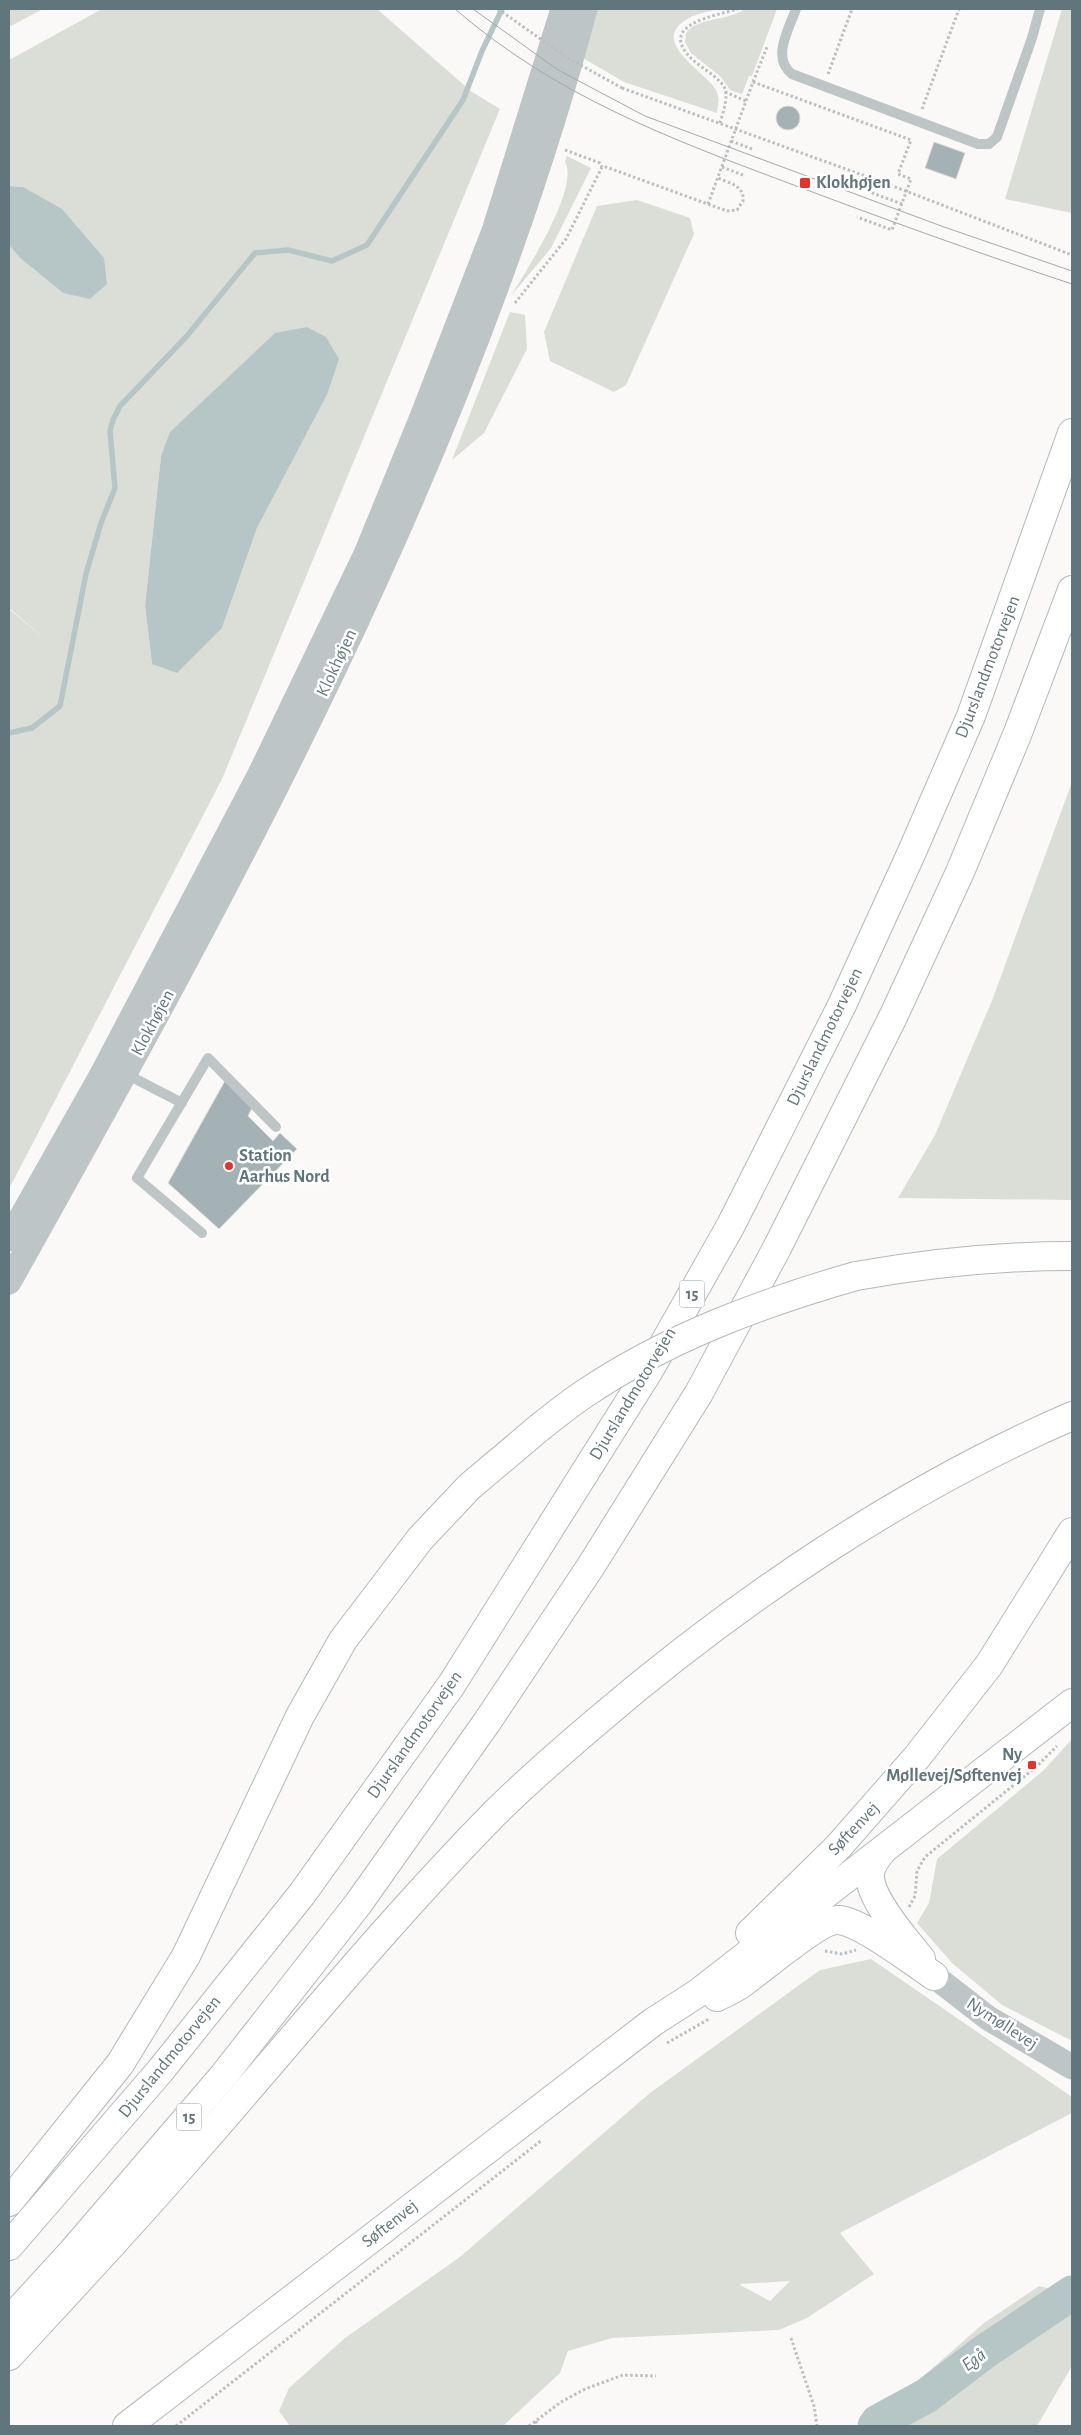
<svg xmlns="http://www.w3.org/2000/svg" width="1081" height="2435" font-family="'Alegreya Sans',sans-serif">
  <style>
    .green { fill: #dbded6; fill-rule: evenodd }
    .water { fill: #b6c6c7 }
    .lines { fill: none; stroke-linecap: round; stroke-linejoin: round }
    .stream { stroke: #b6c6c7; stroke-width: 5.5 }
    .river { stroke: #b6c6c7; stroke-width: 35 }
    .building { fill: #a5b2b5; stroke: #dbdbd9 }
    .secondary-casing { stroke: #b3bbbe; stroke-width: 30 }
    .motorway-casing { stroke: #b2b8ba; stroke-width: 30 }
    .path { stroke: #bbbfc1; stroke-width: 3; stroke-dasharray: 2.5 2.5; stroke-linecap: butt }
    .service { stroke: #bec5c7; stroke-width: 10 }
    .tertiary { stroke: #bec5c7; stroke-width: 25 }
    .secondary { stroke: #fff; stroke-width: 28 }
    .motorway { stroke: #fff; stroke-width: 28 }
    .tram { stroke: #a0aaae; stroke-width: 1 }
    .motorway-bridge-casing { stroke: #b2b8ba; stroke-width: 30; stroke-linecap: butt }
    .path-bridge { stroke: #bbbfc1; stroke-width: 3; stroke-dasharray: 2.5 2.5; stroke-linecap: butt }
    .motorway-bridge { stroke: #fff; stroke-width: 28 }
    .poi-dot { fill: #e2332f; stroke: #fff; stroke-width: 2 }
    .labels { text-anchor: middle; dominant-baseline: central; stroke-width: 5; stroke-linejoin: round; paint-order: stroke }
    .shield { fill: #fff; stroke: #909fa3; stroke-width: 1 }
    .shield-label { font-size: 16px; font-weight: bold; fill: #60767c }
    .poi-label { font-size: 18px; font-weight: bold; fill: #60767c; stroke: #fff; text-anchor: start }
    .street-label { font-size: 18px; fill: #60767c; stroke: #fff }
    .water-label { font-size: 19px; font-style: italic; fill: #607a7c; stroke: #fff }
  </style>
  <rect width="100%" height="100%" fill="#faf9f7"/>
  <g class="green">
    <polygon points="9,9 43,9 9,27"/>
    <path d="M102 9H377L472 92 500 109 222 779 9 1189V609L45 639 9 608V245L20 258 63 293 23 187 9 186V60ZM338 359 327 395 257 528 222 628 152 664 145 606 161 456Z"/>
    <path d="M597 9H719C709 12 697 13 689 18 646 41 707 72 716 90 720 98 718 105 717 113L624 82 583 58Z"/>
    <path d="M745 9H777L752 76H749L742 94 730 90 721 77 691 53 685 42 686 33C698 17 728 21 745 9Z"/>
    <polygon points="1062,9 1072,9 1072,213 1005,199"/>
    <path d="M567 156 591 168 551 248 511 296C526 271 580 188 565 162Z"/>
    <polygon points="637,200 690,218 694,234 626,385 614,392 550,361 544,332 597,206"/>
    <polygon points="510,312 525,315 527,349 484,433 452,460"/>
    <polygon points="1072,782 1072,1200 898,1198 935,1135 993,998"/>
    <polygon points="1072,1739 1072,2041 1002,2005 952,1963 917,1923 929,1903 937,1859 1044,1770"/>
    <path d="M871 1959 1072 2097V2113L840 2233 874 2274 807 2318 779 2330 612 2338 568 2351 560 2373 503 2426H290L279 2411 289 2388 345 2338 460 2257 650 2093 820 1970ZM790 2281 770 2301 740 2285V2284Z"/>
    <polygon points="1039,2286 1072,2294 1072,2366 1037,2426 861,2426 868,2414 918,2381 984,2323"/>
  </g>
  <g class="water">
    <polygon points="9,186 23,187 62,209 104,258 107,284 90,299 63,293 20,258 9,245"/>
    <polygon points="307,327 326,337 339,359 327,395 257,528 222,628 177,673 152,664 145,606 161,456 170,432 275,333"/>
  </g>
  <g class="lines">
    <polyline class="stream" points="9,733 32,728 60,706 86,574 101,523 115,488 110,431 113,420 120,406 186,337 255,253 288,250 332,261 367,245 463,100 482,51 502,9"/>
    <polyline class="river" points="875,2426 878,2422 926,2396 984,2352 1072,2293"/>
  </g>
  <g class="building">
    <circle cx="788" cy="118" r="12"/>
    <polygon points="934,142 965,153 956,179 925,168"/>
    <polygon points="226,1079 253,1106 248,1116 273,1141 280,1133 297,1149 219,1229 168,1183"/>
  </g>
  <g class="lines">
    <defs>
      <g id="secondary">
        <path d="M882 1851C877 1857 872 1864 870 1872 867 1897 906 1940 921 1959"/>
        <polyline points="750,1933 838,1847 917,1757 989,1665 1072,1532"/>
        <path d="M717 1997C725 1993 734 1989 741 1984 759 1972 820 1918 839 1920 862 1922 913 1962 934 1976"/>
        <polyline points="127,2426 653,2022 698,1993 1072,1703"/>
      </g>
      <g id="motorway">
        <path d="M856 1276C930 1263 997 1256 1072 1256"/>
        <polyline points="9,2202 120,2064 186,1956 300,1716 343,1640 420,1539 469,1487 539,1428"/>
        <polyline points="9,2246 160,2071 302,1894 452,1684 648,1372 731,1225 842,1005 911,854 971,716 1072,433"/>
        <polyline points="9,2321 72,2252 224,2075 358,1904 487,1722 591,1566 699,1393 777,1248 893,1017 960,872 1017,735 1072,590"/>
        <path d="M9 2356C69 2291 130 2226 188 2159 289 2044 386 1924 494 1814 526 1782 561 1752 595 1723 736 1602 901 1490 1072 1416"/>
      </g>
    </defs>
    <use href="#secondary" class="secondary-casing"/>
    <use href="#motorway" class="motorway-casing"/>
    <g class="path">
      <polyline points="828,74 852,9"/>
      <polyline points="753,82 767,47"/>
      <polyline points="622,88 890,185 1072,255"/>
      <polyline points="725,92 746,101"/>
      <polyline points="922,109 959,9"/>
      <path d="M720 123C723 112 730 95 723 85 715 75 702 68 693 60 655 25 714 16 738 9"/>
      <polyline points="731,141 752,149"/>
      <polyline points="565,150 600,163 602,167"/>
      <polyline points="722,167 743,175"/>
      <polyline points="867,191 902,204"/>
      <polyline points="708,204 753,82 911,140 898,174 911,179 892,230 857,217"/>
      <path d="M515 303 566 239 602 167H606L727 211 737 210 743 201C745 186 729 183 718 178"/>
      <polyline points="909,1907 915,1896 917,1871 925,1857 1036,1767 1057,1746"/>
      <polyline points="825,1951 842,1954 856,1950"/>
      <polyline points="667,2043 709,2019"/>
      <polyline points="791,2338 814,2406 817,2426"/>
      <polyline points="536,2421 537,2426"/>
      <polyline points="176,2426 542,2140"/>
      <polyline points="529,2426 561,2402 585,2389 623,2375 656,2376"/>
    </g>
    <g class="service">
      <path d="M796 9C789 29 771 58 792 74L978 144H989L997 137 1032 38 1040 9"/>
      <polyline points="126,1074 182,1103"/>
      <polyline points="202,1233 137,1178 208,1058 276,1127"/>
    </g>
    <g class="tertiary">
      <polyline points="9,1239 100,1078 260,774 366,554 422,417 494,231 563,9"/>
      <path d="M9 1282C237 875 464 462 585 9"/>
      <polyline points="934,1976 988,2018 1072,2067"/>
    </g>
    <use href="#secondary" class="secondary"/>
    <use href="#motorway" class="motorway"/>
    <g class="tram">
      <path d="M455 9C556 96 668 138 791 184 884 219 978 253 1072 284"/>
      <polyline points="473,9 558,70 645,116 944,227 1072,271"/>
    </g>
    <defs>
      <path id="motorway-bridge" d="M539 1428C554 1416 569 1404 584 1394 667 1338 761 1303 856 1276"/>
    </defs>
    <use href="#motorway-bridge" class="motorway-bridge-casing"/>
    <polyline class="path-bridge" points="498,9 566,57 622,88"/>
    <use href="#motorway-bridge" class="motorway-bridge"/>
  </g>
  <g class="poi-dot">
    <rect x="799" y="177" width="12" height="12" rx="2.5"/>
    <circle cx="229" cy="1166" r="5"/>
    <rect x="1027" y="1760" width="10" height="10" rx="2.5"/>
  </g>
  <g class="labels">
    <g class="shield">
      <rect x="679.5" y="1280.5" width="25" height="27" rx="4"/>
      <rect x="176.5" y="2103.5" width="25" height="27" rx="4"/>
    </g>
    <g class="shield-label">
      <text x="692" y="1294">15</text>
      <text x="189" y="2117">15</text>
    </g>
    <g class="poi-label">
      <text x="816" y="183">Klokhøjen</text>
      <text x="239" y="1156">Station<tspan x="239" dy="21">Aarhus Nord</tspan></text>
      <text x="1022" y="1755" text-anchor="end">Ny<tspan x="1022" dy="21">Møllevej/Søftenvej</tspan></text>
    </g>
    <g class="street-label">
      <text transform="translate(337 663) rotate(-65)">Klokhøjen</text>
      <text transform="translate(988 667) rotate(-69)">Djurslandmotorvejen</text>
      <text transform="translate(153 1023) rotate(-62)">Klokhøjen</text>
      <text transform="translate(825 1037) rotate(-64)">Djurslandmotorvejen</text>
      <text transform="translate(633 1394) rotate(-59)">Djurslandmotorvejen</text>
      <text transform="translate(415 1735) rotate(-55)">Djurslandmotorvejen</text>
      <text transform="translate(854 1829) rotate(-47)">Søftenvej</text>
      <text transform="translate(1002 2024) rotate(33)">Nymøllevej</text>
      <text transform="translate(170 2057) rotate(-51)">Djurslandmotorvejen</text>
      <text transform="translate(390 2224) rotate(-38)">Søftenvej</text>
    </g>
    <g class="water-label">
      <text transform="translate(974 2360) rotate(-36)">Egå</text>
    </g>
  </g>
  <rect width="1081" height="2435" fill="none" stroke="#60767c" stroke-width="20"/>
</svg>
